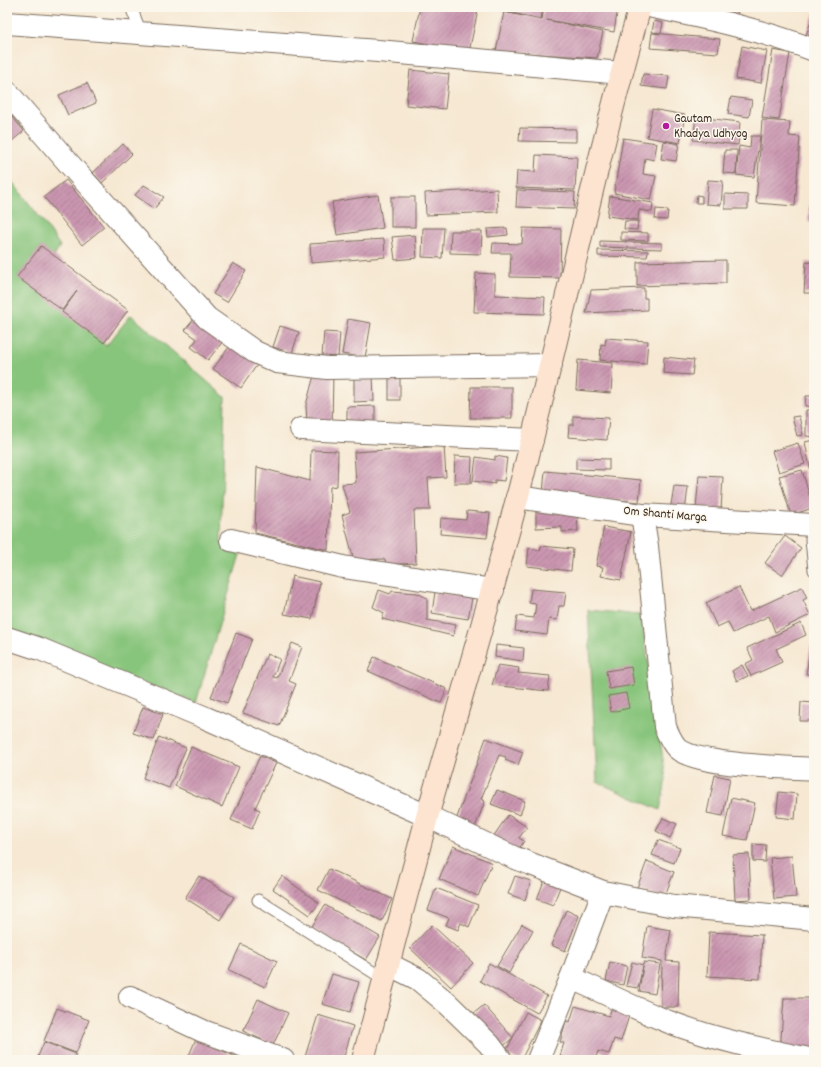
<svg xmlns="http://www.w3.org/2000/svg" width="821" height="1067" font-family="Dekko,sans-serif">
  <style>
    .grass { fill: #88c57b; stroke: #62784c }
    .building { fill: url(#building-hatch) }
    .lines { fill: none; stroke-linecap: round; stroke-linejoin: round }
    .lane-casing { stroke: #7c6c5d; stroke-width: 13 }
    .street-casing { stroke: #7c6c5d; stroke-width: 24 }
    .secondary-casing { stroke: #7c6c5d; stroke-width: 24 }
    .lane { stroke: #fff; stroke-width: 11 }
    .street { stroke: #fff; stroke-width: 22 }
    .secondary { stroke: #fde4d1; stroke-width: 22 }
    .poi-dot { fill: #b5179e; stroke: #fbf7ec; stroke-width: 1.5 }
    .labels { text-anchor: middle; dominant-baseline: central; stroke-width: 3; stroke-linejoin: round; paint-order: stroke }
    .poi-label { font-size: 13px; fill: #3b2a1e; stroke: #fbf7ec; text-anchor: start }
    .street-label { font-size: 13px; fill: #3b2a1e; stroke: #fbf7ec }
  </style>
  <defs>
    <pattern id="building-hatch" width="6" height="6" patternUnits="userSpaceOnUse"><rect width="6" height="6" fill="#cb96b1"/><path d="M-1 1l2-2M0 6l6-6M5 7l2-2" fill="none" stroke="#a67b8f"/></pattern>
  </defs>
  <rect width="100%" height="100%" fill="#fbf7ec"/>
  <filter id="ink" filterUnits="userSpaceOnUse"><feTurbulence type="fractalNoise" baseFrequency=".025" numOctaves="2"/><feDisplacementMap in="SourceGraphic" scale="8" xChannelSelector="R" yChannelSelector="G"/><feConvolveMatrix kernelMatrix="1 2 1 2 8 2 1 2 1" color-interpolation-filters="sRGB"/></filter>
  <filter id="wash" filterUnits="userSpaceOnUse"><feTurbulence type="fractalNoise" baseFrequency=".012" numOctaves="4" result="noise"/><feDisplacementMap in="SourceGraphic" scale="16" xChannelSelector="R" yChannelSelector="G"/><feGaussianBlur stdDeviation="0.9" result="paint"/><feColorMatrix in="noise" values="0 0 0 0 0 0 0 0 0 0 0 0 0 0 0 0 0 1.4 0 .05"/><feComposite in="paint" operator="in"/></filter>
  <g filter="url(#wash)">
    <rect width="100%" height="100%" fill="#f6e8d2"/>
    <g class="grass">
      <polygon points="7,175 45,224 60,246 39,285 106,346 131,315 225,397 221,542 241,551 196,703 7,632"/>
      <polygon points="588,610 641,615 666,779 660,810 597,782"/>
    </g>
    <g id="blocks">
      <g class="building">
        <polygon points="420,7 465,7 478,10 469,52 413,41"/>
        <polygon points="503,7 543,7 541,19 502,11"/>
        <polygon points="544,7 618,7 614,32 547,20 603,32 597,58 496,51 504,12 542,20"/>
        <polygon points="703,7 739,7 737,15"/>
        <polygon points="814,13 814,38 806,35"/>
        <polygon points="654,21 663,23 661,33 652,32"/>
        <polygon points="652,33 720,39 718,53 650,48"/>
        <polygon points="742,46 767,51 761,83 736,79"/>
        <polygon points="773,50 790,53 779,120 762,118"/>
        <polygon points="410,70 449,74 445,109 406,105"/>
        <polygon points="643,74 669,76 667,89 641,86"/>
        <polygon points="87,83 96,103 68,115 59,95"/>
        <polygon points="731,97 752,100 749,117 728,114"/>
        <polygon points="652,109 685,115 680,143 647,137"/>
        <polygon points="7,111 24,131 7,145"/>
        <polygon points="696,117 740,122 738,145 693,140"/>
        <polygon points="762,120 790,122 789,136 800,137 795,206 756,203"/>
        <polygon points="520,128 576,129 576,142 519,141"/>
        <polygon points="751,136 760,136 754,177 736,175 739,146 750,148"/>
        <polygon points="623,138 657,143 654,160 645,158 643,174 656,176 651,200 614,193"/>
        <polygon points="664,141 679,144 676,161 661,159"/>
        <polygon points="123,144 132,154 102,183 93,173"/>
        <polygon points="725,150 737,150 736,174 723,173"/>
        <polygon points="536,155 577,157 575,190 516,188 517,171 535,172"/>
        <polygon points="813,159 814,159 814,223 808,222"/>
        <polygon points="66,180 104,227 82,245 44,197"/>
        <polygon points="708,180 723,181 721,205 706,204"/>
        <polygon points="144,185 164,197 154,209 135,195"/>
        <polygon points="497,189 498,212 426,215 425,193"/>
        <polygon points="517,190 575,192 574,209 516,207"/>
        <polygon points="725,194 748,195 748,209 725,209"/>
        <polygon points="378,195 383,228 337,235 332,202"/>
        <polygon points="697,195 702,196 702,203 696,203"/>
        <polygon points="610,196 653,203 652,212 639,210 638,220 607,216"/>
        <rect x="391" y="197" width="24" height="30"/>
        <polygon points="656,209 668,210 667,220 655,219"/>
        <polygon points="625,221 638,221 637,230 624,229"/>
        <polygon points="423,228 444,228 442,258 422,257"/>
        <polygon points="507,228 508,235 488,237 487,229"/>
        <polygon points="523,228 561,229 560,278 510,277 511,253 492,253 493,243 522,244"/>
        <polygon points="451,231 482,231 481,254 450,253"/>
        <polygon points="621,232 648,233 648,241 621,240"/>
        <polygon points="415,235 417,258 395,260 392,237"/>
        <polygon points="384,239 385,257 311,263 310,244"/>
        <polygon points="600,241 662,243 662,249 600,247"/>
        <polygon points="41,246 128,310 104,343 62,312 77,291 62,310 17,277"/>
        <polygon points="598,250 648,251 647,257 598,256"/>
        <polygon points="726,260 726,283 637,286 637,262"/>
        <polygon points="806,262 814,263 814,293 804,293"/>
        <polygon points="233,263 246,271 227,302 213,294"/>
        <polygon points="476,273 495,274 495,295 545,297 544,314 474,312"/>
        <polygon points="644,288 644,298 647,298 647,310 586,313 591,290"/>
        <polygon points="199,313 228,335 208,360 191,347 197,339 185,330"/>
        <polygon points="348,319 371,323 365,358 342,354"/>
        <polygon points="280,326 299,332 292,353 273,347"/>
        <polygon points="324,332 340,333 338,357 322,356"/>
        <polygon points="606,338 648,341 646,364 600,360 601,344 605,345"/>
        <polygon points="232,343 259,362 241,388 213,369"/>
        <polygon points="664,357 694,360 692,375 663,373"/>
        <polygon points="578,360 613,363 611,393 576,390"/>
        <polygon points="315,372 333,372 332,428 307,425 306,405"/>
        <polygon points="373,374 374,401 354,402 354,375"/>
        <rect x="389" y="375" width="11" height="25"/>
        <polygon points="471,387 512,387 512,418 470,418"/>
        <polygon points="806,396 814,396 814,407 805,406"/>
        <polygon points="375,406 375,427 347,427 347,407"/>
        <polygon points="806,410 814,410 814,437 806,436"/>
        <polygon points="573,416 609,418 607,440 568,437 569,425 573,425"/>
        <polygon points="799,416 803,435 797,436 792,417"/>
        <polygon points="814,440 814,483 813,483 805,442"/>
        <polygon points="798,443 805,464 779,472 772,451"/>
        <polygon points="444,446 446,477 428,478 430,510 414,510 416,563 386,565 385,559 354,560 342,515 350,512 342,484 356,483 354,452"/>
        <polygon points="311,450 338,451 337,486 330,487 328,550 255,533 257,467 310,481"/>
        <polygon points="455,456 472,457 471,483 454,483"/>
        <polygon points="495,456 507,458 504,481 495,480 495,484 473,481 476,457 495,460"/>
        <polygon points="576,458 609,459 609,470 576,469"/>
        <polygon points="802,470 813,508 791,515 779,476"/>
        <polygon points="545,471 641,480 639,502 543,493"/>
        <polygon points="699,476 723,477 721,510 696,508"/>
        <polygon points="674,486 688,487 685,512 670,511"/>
        <polygon points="577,509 578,531 562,532 562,527 536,528 536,510"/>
        <polygon points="467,511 490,513 487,538 440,534 441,518 466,520"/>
        <polygon points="604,527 631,532 621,580 601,576 603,567 596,566"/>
        <polygon points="785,536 801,548 782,575 765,563"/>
        <polygon points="541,546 573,549 571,571 527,566 529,548 540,550"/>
        <polygon points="292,576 320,582 312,619 284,614"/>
        <polygon points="739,587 750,611 802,587 807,598 803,600 810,615 775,632 769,616 733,633 728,622 717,627 706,603"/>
        <polygon points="531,589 566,592 564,606 559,606 557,620 549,619 547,635 515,631 517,616 534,618 536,604 529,603"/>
        <polygon points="379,590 390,594 392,591 417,593 427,598 427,620 456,625 453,636 382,619 384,613 373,607"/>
        <polygon points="435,592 472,598 468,619 432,613"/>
        <polygon points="801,623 806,635 776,649 782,662 751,676 745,664 753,660 747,648"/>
        <polygon points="236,633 252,639 227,703 211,697"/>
        <polygon points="292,643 302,647 289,681 296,684 279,726 243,713 267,654 280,659 273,677 277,678"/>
        <polygon points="496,645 524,648 523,661 495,657"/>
        <polygon points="811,645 814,646 814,675 806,674"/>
        <polygon points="374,657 447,689 441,703 368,671"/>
        <polygon points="498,665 519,668 518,673 550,676 548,691 492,685"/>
        <polygon points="742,665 748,676 737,681 732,671"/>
        <polygon points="631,667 634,685 609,689 606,671"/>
        <polygon points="626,693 629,708 611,712 608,696"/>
        <polygon points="801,702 814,703 814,721 800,721"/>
        <polygon points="143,707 163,714 154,740 133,733"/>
        <polygon points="159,737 186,748 169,788 143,778"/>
        <polygon points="486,738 523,752 518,765 505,760 506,757 499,755 481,799 485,801 474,830 455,823"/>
        <polygon points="191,747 239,767 222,807 175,786"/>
        <polygon points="260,756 276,763 255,808 260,810 252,829 231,820"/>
        <polygon points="715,775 730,778 723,816 707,813"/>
        <polygon points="497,790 525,801 520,815 491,804"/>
        <polygon points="779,792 797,794 795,819 776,817"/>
        <polygon points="731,798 755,803 747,840 723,836"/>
        <polygon points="508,815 527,827 519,838 524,841 517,852 493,837"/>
        <polygon points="663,818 677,824 670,838 656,831"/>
        <polygon points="658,840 680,848 674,863 652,855"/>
        <polygon points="753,844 766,845 765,862 753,861"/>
        <polygon points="453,846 492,863 478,896 439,879"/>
        <polygon points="749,854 751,899 735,900 733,855"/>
        <polygon points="792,856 796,897 774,899 770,858"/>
        <polygon points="647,861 674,872 664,898 637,888"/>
        <polygon points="329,869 392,899 382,921 318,890"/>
        <polygon points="199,876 234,897 220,920 185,898"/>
        <polygon points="282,876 319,903 310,915 273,889"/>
        <polygon points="515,876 531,881 525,900 508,894"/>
        <polygon points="544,881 560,887 553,905 537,899"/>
        <polygon points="436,888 478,905 469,927 461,923 458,930 446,925 449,918 428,910"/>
        <polygon points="325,905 380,937 366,960 311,928"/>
        <polygon points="566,910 579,916 565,951 551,945"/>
        <polygon points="522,924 533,930 509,973 497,966"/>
        <polygon points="432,925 473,963 451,987 410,948"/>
        <polygon points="647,926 671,930 666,961 679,962 678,1007 661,1007 662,961 642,958"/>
        <polygon points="709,932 762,935 760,979 707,976"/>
        <polygon points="241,944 277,961 265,987 229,970"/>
        <polygon points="610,962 627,966 623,985 606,981"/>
        <polygon points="632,962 643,965 644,962 660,964 655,994 639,991 643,966 638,988 626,986"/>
        <polygon points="489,963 547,996 537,1013 480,981"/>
        <polygon points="332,974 359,982 350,1012 322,1004"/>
        <polygon points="784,998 814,998 814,1056 780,1051"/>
        <polygon points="258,999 288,1013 273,1045 243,1031"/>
        <polygon points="484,1005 513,1038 502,1047 473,1014"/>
        <polygon points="575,1006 609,1016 612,1007 630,1013 621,1041 614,1039 609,1054 598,1051 595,1060 572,1060 560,1056 564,1043 560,1042 566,1021 570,1022"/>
        <polygon points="57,1008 89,1020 76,1053 44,1041"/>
        <polygon points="526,1012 541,1020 521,1060 518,1060 505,1053"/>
        <polygon points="318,1015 353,1026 343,1060 304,1060"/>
        <polygon points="196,1039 243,1060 187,1060"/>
        <polygon points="44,1042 76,1054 73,1060 37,1059"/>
      </g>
    </g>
  </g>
  <g filter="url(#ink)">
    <use href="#blocks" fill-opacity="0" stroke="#7c6c5d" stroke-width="1"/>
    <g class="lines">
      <defs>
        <g id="lane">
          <polyline points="131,7 141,33"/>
          <polyline points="813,525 811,539 814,570"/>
          <polyline points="258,900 384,979"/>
        </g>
        <g id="street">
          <path d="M653 7C707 18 762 30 814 50"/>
          <polyline points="7,23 378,51 621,73"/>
          <polyline points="7,92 72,167 207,318 255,352 277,362 327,368 551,365"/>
          <polyline points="301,429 532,440"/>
          <polyline points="517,497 642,515 814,525"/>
          <path d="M642 515 647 546 665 727C668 734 672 743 677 748 696 766 786 767 814 769"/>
          <polyline points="231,540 343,567 493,590"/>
          <polyline points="7,638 40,649 206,718 427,816 513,857 603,892"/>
          <polyline points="388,964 418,979 448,1004 489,1044 501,1060"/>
          <path d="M571 978C604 992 636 1009 669 1022 716 1040 765 1050 814 1060"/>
          <polyline points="130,997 203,1031 283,1060"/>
          <polyline points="538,1060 571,978 603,892 674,906 814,919"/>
        </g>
        <path id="secondary" d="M363 1060C384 979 405 898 427 817 457 709 490 603 518 495 560 333 594 168 640 7"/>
      </defs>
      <use href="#lane" class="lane-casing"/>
      <use href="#street" class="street-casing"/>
      <use href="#secondary" class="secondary-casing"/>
      <use href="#lane" class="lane"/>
      <use href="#street" class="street"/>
      <use href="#secondary" class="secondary"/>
    </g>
  </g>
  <circle class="poi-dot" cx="666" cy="126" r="4"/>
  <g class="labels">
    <g class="poi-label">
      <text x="674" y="119">Gautam<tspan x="674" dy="15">Khadya Udhyog</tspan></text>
    </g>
    <g class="street-label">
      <text transform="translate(665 515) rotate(5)">Om Shanti Marga</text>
    </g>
  </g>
  <rect width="821" height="1067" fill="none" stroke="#fbf7ec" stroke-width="24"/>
</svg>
